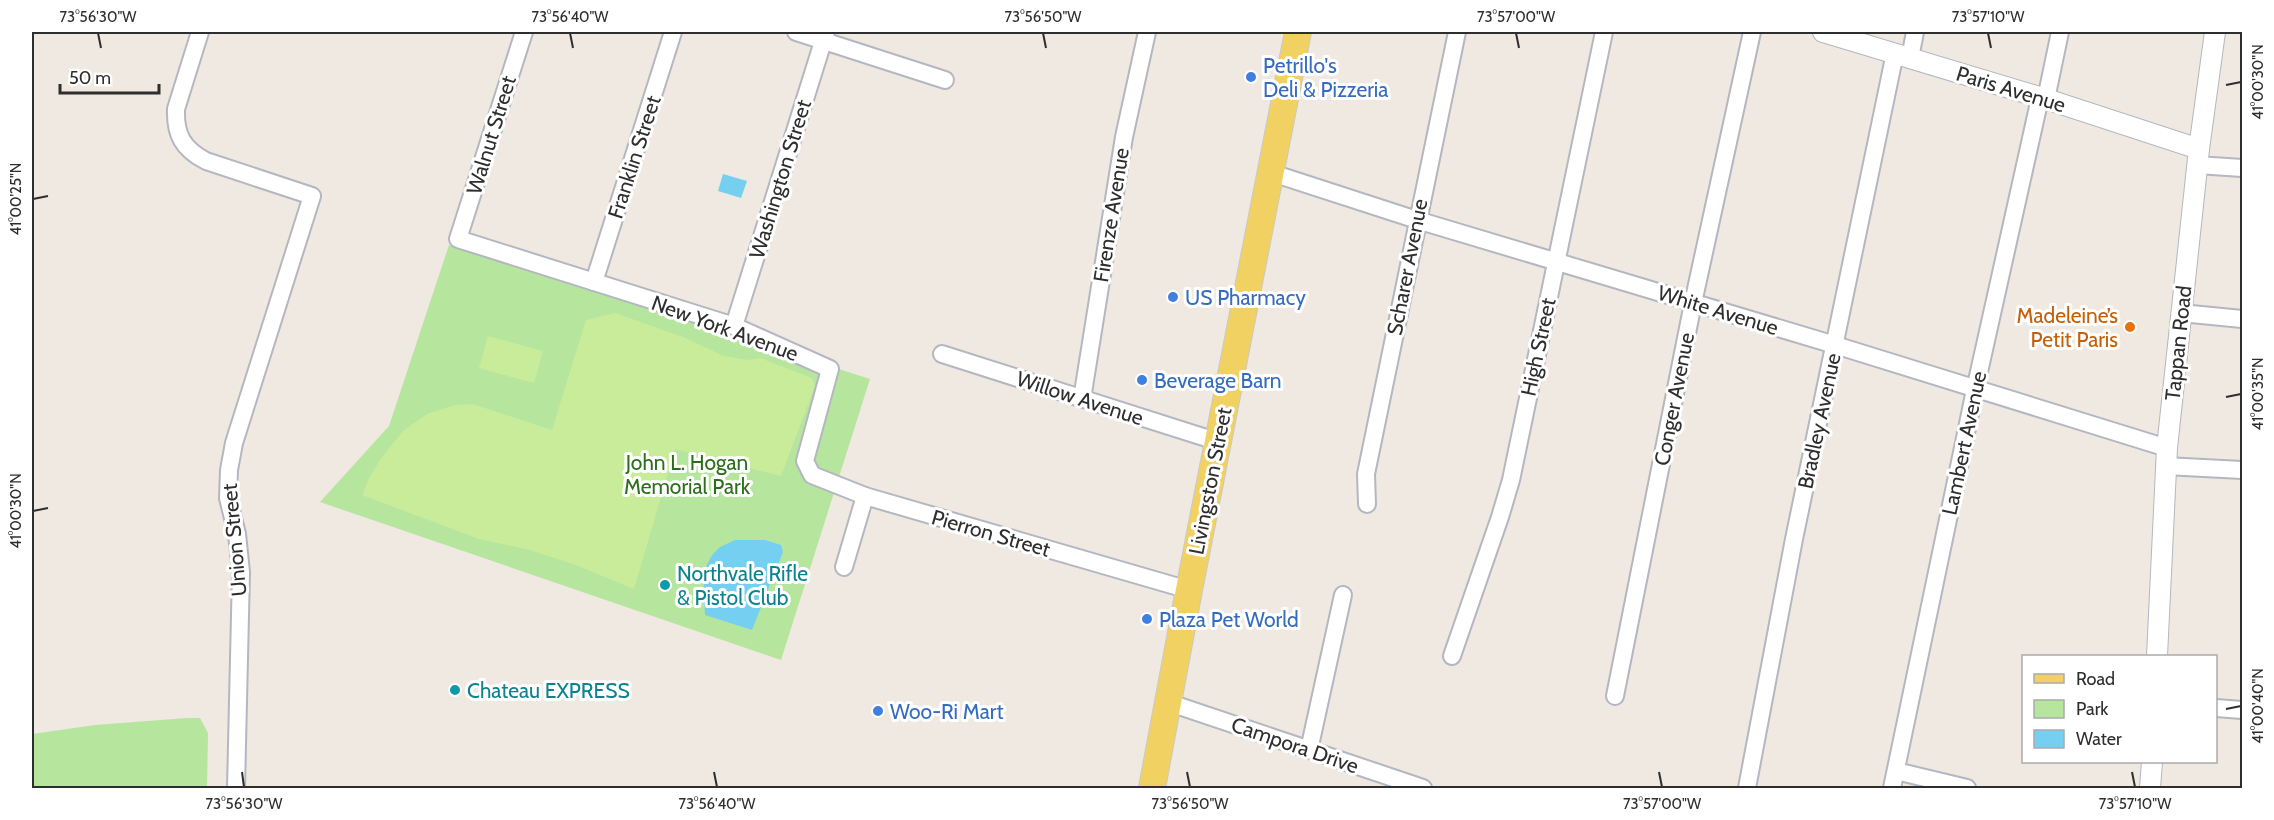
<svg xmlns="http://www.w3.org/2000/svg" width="2274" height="820" font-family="Cabin,sans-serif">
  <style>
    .green { fill: #b6e59e }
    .pitch { fill: #c9ec9a }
    .water { fill: #75cff0 }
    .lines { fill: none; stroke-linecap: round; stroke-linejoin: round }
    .minor-casing { stroke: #b4b7c1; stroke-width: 20 }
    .tertiary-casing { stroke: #b4b7c1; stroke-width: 22 }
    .primary-casing { stroke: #c9c9c9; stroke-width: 28 }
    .minor { stroke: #fff; stroke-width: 16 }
    .tertiary { stroke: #fff; stroke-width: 20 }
    .primary { stroke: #f2d163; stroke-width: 26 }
    .ticks { fill: none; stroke: #2e2e2e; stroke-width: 2 }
    .shop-dot { fill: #3f7fe0; stroke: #fff; stroke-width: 2 }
    .food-dot { fill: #e8710a; stroke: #fff; stroke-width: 2 }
    .culture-dot { fill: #0f9aa8; stroke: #fff; stroke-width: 2 }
    .labels { text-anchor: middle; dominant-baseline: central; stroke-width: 6; stroke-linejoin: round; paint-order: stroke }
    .shop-label { font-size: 21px; fill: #366cbe; stroke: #fff; text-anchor: start }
    .street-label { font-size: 21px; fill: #2e2e2e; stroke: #fff }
    .food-label { font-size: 21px; fill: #c56008; stroke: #fff; text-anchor: end }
    .park-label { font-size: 21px; fill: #2c6e1b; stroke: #fff }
    .culture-label { font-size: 21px; fill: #0d838f; stroke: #fff; text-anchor: start }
    .neatline { fill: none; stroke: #2e2e2e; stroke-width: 2 }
    .ticks-label { font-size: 15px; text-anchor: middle; fill: #2e2e2e }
  </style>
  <rect width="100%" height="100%" fill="#efe9e1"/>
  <g class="green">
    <polygon points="449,245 870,379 781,660 320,502 389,426"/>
    <polygon points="187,718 200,718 208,733 207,788 32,788 32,734 95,725"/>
  </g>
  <g class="pitch">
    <polygon points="615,313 683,337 724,356 748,360 760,358 812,378 815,386 781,476 675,449 634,589 573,564 530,550 479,539 362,495 369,478 382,457 403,431 427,414 455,405 473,404 552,430 586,320"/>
    <polygon points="488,336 543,351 534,383 479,368"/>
  </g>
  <g class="water">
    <polygon points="723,174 747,181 741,198 718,191"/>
    <path d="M735 540H765L781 545 783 552 752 630 705 615C704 593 699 565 718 549 722 545 730 543 735 540Z"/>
  </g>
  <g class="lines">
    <defs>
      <g id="minor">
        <path d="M200 32 176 109C175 135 183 149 206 161L312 196 234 443 229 470 228 498 237 534 241 572 236 788"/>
        <polyline points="524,32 458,239 734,326 830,369 805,461 812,475 865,496"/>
        <polyline points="796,32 945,80"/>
        <polyline points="1910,58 1915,32"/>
        <polyline points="2046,99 2060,32"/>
        <polyline points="2197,165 2242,168"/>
        <polyline points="1269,172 1417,220 1835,345 2167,448"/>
        <polyline points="594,282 673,32"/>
        <polyline points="2181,313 2242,319"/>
        <polyline points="734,326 826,32"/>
        <polyline points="942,354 1219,442"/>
        <polyline points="1082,399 1124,137 1147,32"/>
        <polyline points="2165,466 2242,470"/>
        <polyline points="1367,504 1366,474 1457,32"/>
        <polyline points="844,567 865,496 1189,590"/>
        <polyline points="1452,656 1500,517 1511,480 1604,32"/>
        <polyline points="1615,696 1693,303 1752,32"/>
        <polyline points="1167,702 1423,788"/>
        <polyline points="2216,708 2242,710"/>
        <polyline points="1309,750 1343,595"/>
        <polyline points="1896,771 1967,788"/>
        <polyline points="1747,788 1794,539 1895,53"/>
        <polyline points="1892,788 1975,390 2040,98"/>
      </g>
      <g id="tertiary">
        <polyline points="1823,32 2046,99 2199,149"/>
        <polyline points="2157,656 2167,448 2199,149 2215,32"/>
        <polyline points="2150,788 2152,762"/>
      </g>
      <polyline id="primary" points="1152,788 1189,590 1298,32"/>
    </defs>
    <use href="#minor" class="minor-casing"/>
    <use href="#tertiary" class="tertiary-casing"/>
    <use href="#primary" class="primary-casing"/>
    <use href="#minor" class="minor"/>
    <use href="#tertiary" class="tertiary"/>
    <use href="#primary" class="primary"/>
  </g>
  <path class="ticks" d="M98 33 101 48M570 33 573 48M1043 33 1046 48M1516 33 1519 48M1988 33 1991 48M2226 85 2241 82M33 199 48 196M2226 397 2241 394M33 511 48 508M2226 709 2241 706M242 772 244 787M714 772 717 787M1187 772 1190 787M1659 772 1662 787M2132 772 2135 787"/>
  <g class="shop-dot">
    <circle cx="1251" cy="77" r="6"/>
    <circle cx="1173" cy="297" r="6"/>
    <circle cx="1142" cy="380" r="6"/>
    <circle cx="1147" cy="619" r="6"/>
    <circle cx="878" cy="711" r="6"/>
  </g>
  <circle class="food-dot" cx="2130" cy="327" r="6"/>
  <g class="culture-dot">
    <circle cx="665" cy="585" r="6"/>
    <circle cx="455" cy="690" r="6"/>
  </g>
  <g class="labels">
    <g class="shop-label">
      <text x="1263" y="65">Petrillo's<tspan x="1263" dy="24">Deli &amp; Pizzeria</tspan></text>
      <text x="1185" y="297">US Pharmacy</text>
      <text x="1154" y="380">Beverage Barn</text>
      <text x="1159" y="619">Plaza Pet World</text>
      <text x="890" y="711">Woo-Ri Mart</text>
    </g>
    <g class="street-label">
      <text transform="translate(2011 89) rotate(17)">Paris Avenue</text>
      <text transform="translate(491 135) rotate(-73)">Walnut Street</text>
      <text transform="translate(634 157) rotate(-72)">Franklin Street</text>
      <text transform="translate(780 179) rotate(-73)">Washington Street</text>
      <text transform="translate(1111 215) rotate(-81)">Firenze Avenue</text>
      <text transform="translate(1407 267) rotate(-79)">Scharer Avenue</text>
      <text transform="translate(1718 310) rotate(17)">White Avenue</text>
      <text transform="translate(725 328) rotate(20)">New York Avenue</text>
      <text transform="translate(2178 343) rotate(-84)">Tappan Road</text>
      <text transform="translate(1538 347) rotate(-78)">High Street</text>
      <text transform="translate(1080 398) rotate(18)">Willow Avenue</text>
      <text transform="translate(1674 399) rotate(-79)">Conger Avenue</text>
      <text transform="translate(1819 421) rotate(-78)">Bradley Avenue</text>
      <text transform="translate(1964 443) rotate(-78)">Lambert Avenue</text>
      <text transform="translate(1210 481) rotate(-79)">Livingston Street</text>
      <text transform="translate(991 533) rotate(16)">Pierron Street</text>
      <text transform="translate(234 540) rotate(-95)">Union Street</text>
      <text transform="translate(1295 745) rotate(19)">Campora Drive</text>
    </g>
    <g class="food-label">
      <text x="2118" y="315">Madeleine’s<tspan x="2118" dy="24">Petit Paris</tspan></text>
    </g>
    <g class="park-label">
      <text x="687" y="462">John L. Hogan<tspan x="687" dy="24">Memorial Park</tspan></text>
    </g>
    <g class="culture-label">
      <text x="677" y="573">Northvale Rifle<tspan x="677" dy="24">&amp; Pistol Club</tspan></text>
      <text x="467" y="690">Chateau EXPRESS</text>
    </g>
  </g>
  <rect width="2274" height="820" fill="none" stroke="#ffffff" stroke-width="66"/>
  <rect x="2022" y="655" width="195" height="108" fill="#ffffff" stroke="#ababab" stroke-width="1.5"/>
  <rect x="2034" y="674" width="30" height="9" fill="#f2d163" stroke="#ababab" stroke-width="1.5"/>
  <text x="2076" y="685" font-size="18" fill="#2e2e2e">Road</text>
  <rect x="2034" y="700" width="30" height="18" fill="#b6e59e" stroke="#ababab" stroke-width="1.5"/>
  <text x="2076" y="715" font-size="18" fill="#2e2e2e">Park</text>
  <rect x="2034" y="730" width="30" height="18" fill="#75cff0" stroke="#ababab" stroke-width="1.5"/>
  <text x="2076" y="745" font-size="18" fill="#2e2e2e">Water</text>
  <path d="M60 84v9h99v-9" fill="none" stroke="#2e2e2e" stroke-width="3"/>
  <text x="69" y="84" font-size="18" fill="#2e2e2e" stroke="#ffffff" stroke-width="4.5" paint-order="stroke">50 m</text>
  <rect x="33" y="33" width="2208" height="754" class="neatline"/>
  <g class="ticks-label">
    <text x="98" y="22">73°56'30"W</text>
    <text x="570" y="22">73°56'40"W</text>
    <text x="1043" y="22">73°56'50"W</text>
    <text x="1516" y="22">73°57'00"W</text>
    <text x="1988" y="22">73°57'10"W</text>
    <text transform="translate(2258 82) rotate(-90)" y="5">41°00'30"N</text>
    <text transform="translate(16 199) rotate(-90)" y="5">41°00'25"N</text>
    <text transform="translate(2258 394) rotate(-90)" y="5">41°00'35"N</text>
    <text transform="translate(16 511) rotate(-90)" y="5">41°00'30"N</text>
    <text transform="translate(2258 706) rotate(-90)" y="5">41°00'40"N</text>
    <text x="244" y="809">73°56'30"W</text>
    <text x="717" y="809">73°56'40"W</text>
    <text x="1190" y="809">73°56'50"W</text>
    <text x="1662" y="809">73°57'00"W</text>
    <text x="2135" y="809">73°57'10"W</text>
  </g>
</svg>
